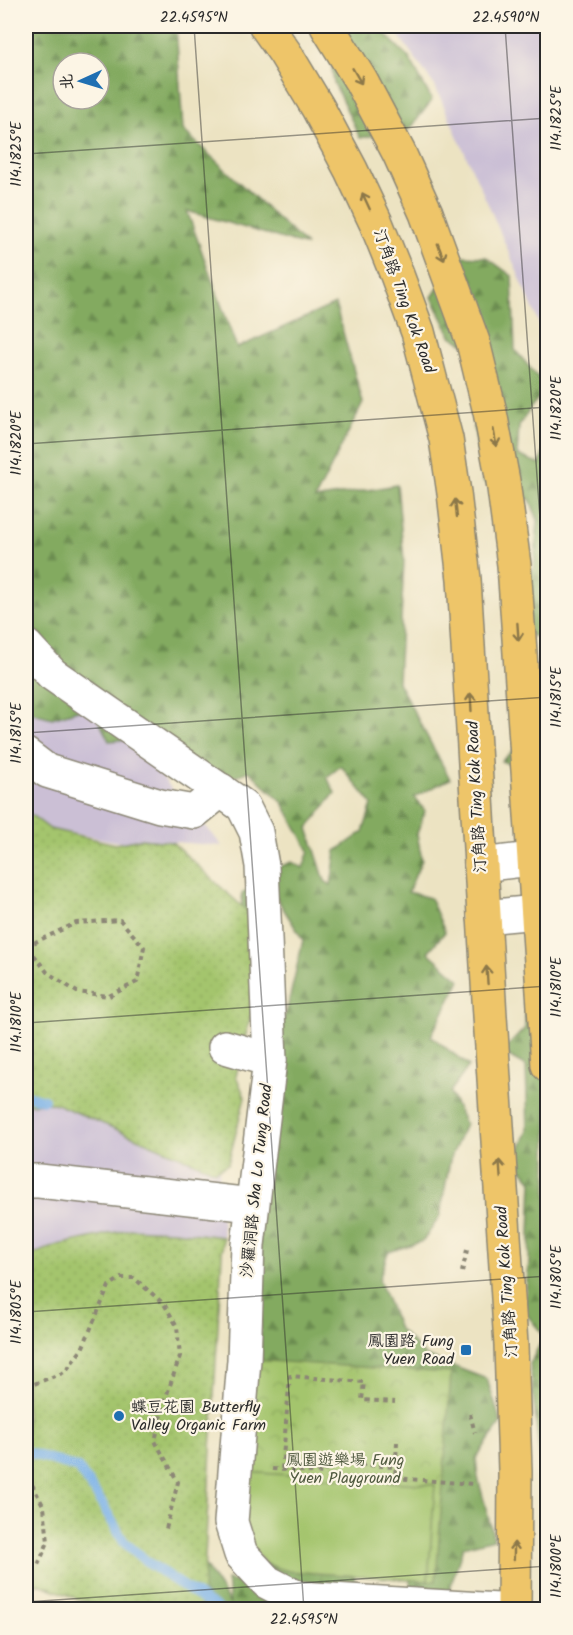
<svg xmlns="http://www.w3.org/2000/svg" width="573" height="1635" font-family="Kalam,'LXGW WenKai TC',sans-serif">
  <style>
    .industrial { fill: #cbbfd5 }
    .forest { fill: url(#forest-firs); stroke: #576a46; stroke-width: 1.5; fill-rule: evenodd }
    .park { fill: url(#park-crowns); stroke: #68784c; stroke-width: 1.5 }
    .garden { fill: url(#garden-dots); stroke: #68784c; stroke-width: 1.5 }
    .pitch { fill: #a4c56d; stroke: #68784c; stroke-width: 1.5 }
    .lines { fill: none; stroke-linecap: round; stroke-linejoin: round }
    .stream { stroke: #78b0e7; stroke-width: 10 }
    .minor-casing { stroke: #8c8776; stroke-width: 36 }
    .major-casing { stroke: #8c8776; stroke-width: 36 }
    .path { stroke: #8c8776; stroke-width: 4; stroke-dasharray: 4.5 4.5; stroke-linecap: butt }
    .minor { stroke: #fff; stroke-width: 33 }
    .major { stroke: #eec569; stroke-width: 33 }
    .oneway { stroke: #8c784a }
    .ticks { fill: none; stroke: #2b2b2b; stroke-width: 1.5; stroke-opacity: 0.45 }
    .poi-dot { fill: #1f6fb2; stroke: #fcf5e5; stroke-width: 2 }
    .labels { text-anchor: middle; dominant-baseline: central; stroke-width: 4.5; stroke-linejoin: round; paint-order: stroke }
    .street-label { font-size: 16px; fill: #2b2b2b; stroke: #fcf5e5 }
    .poi-label { font-size: 16px; fill: #2b2b2b; stroke: #fcf5e5; text-anchor: end }
    .park-label { font-size: 16px; fill: #4f593f; stroke: #fcf5e5 }
    .neatline { fill: none; stroke: #2b2b2b; stroke-width: 2 }
    .ticks-label { font-size: 15px; text-anchor: middle; fill: #2b2b2b }
  </style>
  <defs>
    <pattern id="forest-firs" width="22" height="20" patternUnits="userSpaceOnUse" patternTransform="scale(1.5)"><rect width="22" height="20" fill="#83aa60"/><path d="M5 1l3.5 6h-7zM16 11l3.5 6h-7z" fill="#6b8b4f"/></pattern>
    <pattern id="park-crowns" width="20" height="18" patternUnits="userSpaceOnUse" patternTransform="scale(1.5)"><rect width="20" height="18" fill="#a4c56d"/><path d="M2 6a3 3 0 1 1 6 0M12 15a3 3 0 1 1 6 0" fill="none" stroke="#8da95f"/></pattern>
    <pattern id="garden-dots" width="8" height="8" patternUnits="userSpaceOnUse" patternTransform="scale(1.5)"><rect width="8" height="8" fill="#a4c56d"/><path d="M2 2h.1M6 6h.1" fill="none" stroke="#8da95f" stroke-width="1.8" stroke-linecap="round"/></pattern>
  </defs>
  <rect width="100%" height="100%" fill="#fcf5e5"/>
  <filter id="ink" filterUnits="userSpaceOnUse"><feTurbulence type="fractalNoise" baseFrequency=".0167" numOctaves="2"/><feDisplacementMap in="SourceGraphic" scale="12" xChannelSelector="R" yChannelSelector="G"/><feConvolveMatrix kernelMatrix="1 2 1 2 8 2 1 2 1" color-interpolation-filters="sRGB"/></filter>
  <filter id="wash" filterUnits="userSpaceOnUse"><feTurbulence type="fractalNoise" baseFrequency=".008" numOctaves="4" result="noise"/><feDisplacementMap in="SourceGraphic" scale="24" xChannelSelector="R" yChannelSelector="G"/><feGaussianBlur stdDeviation="1.35" result="paint"/><feColorMatrix in="noise" values="0 0 0 0 0 0 0 0 0 0 0 0 0 0 0 0 0 1.4 0 .05"/><feComposite in="paint" operator="in"/></filter>
  <g filter="url(#wash)">
    <rect width="100%" height="100%" fill="#ece3c2"/>
    <g class="industrial">
      <polygon points="392,26 547,26 547,347 535,313 491,211 435,86"/>
      <polygon points="65,699 138,743 170,787 194,812 222,846 141,839 129,844 50,829 26,811 26,700"/>
      <polygon points="54,1103 219,1169 223,1237 174,1231 130,1229 58,1245 26,1257 26,1104"/>
    </g>
    <g class="forest">
      <path d="M26 26H174L176 27 183 130 307 246 187 211 237 348 335 304 363 403 315 499 397 485 404 560 398 682 450 779 414 797 425 811 417 834 422 860 408 892 430 898 445 932 428 952 460 980 431 1036 469 1066 450 1092 465 1124 450 1160 440 1216 423 1241 388 1252 379 1280 399 1329 426 1356 487 1379 501 1423 476 1458 478 1478 494 1539 463 1547 448 1595 420 1609 409 1579 248 1377 261 1360 257 1081 287 1010 303 940 276 897 242 942V894L274 869 292 862 303 868 309 851 283 803 249 771 219 783 144 738 109 741 91 706 52 718 26 711ZM63 63H99V99H63ZM341 766 372 804 363 832 336 851 331 885 325 881 308 828 335 793 327 777Z"/>
      <polygon points="317,26 377,26 409,58 432,100 410,129 360,138 334,83 328,43"/>
      <polygon points="460,256 486,257 512,276 515,350 547,388 531,407 519,426 517,455 540,464 547,439 547,629 532,637 508,596 534,568 538,521 530,499 502,499 483,481 507,454 478,454 472,413 491,378 485,357 451,336 432,297"/>
      <polygon points="539,711 547,716 547,778 501,761 516,748"/>
      <polygon points="547,975 547,1529 530,1364 544,1336 524,1311 529,1262 532,1181 515,1161 528,1130 526,1066 502,1052 525,1028 526,980"/>
      <polygon points="339,1548 355,1579 323,1609 183,1609 196,1552 230,1604 227,1580 255,1586 260,1566"/>
    </g>
    <polygon class="park" points="254,1360 451,1373 436,1581 288,1571 245,1467"/>
    <g class="garden">
      <polygon points="26,811 50,829 115,844 141,839 172,842 247,911 258,998 249,1022 236,1076 245,1097 228,1164 215,1171 54,1103 26,1104"/>
      <polygon points="130,1229 174,1231 223,1237 202,1609 105,1609 39,1584 26,1584 26,1257 58,1245"/>
    </g>
    <polygon class="pitch" points="245,1472 435,1485 428,1581 288,1571 266,1564 249,1546 241,1520"/>
    <g class="lines">
      <g class="stream">
        <polyline points="26,1095 44,1100"/>
        <polyline points="26,1453 30,1453 78,1468 98,1497 124,1542 150,1564 219,1610"/>
      </g>
    </g>
  </g>
  <g filter="url(#ink)">
    <g class="lines">
      <defs>
        <g id="minor">
          <polyline points="26,646 52,674 243,806 256,832 262,866 270,1060 248,1245 244,1360 231,1522 241,1554 267,1582 298,1598 499,1610"/>
          <polyline points="26,755 47,771 160,806 194,812 221,790"/>
          <polyline points="481,865 548,857"/>
          <polyline points="484,917 548,911"/>
          <polyline points="225,1047 270,1060"/>
          <polyline points="26,1181 39,1181 252,1205"/>
        </g>
        <g id="major">
          <polyline points="266,26 285,53 318,108 351,170 376,223 397,275 418,332 446,439 454,493 464,579 490,1016 511,1345 515,1472 514,1610"/>
          <polyline points="327,26 361,81 399,153 426,213 473,342 490,412 503,481 514,565 548,1065"/>
        </g>
      </defs>
      <use href="#minor" class="minor-casing"/>
      <use href="#major" class="major-casing"/>
      <g class="path">
        <polyline points="26,947 27,946 76,923 120,920 144,947 137,982 109,996 77,992 47,972 27,946"/>
        <polyline points="462,1272 467,1250"/>
        <polyline points="26,1387 65,1372 82,1349 109,1286 121,1278 134,1278 164,1304 177,1326 180,1356 164,1403 155,1441 178,1482 165,1533"/>
        <polyline points="470,1414 475,1433"/>
        <polyline points="397,1442 395,1478 473,1484"/>
        <polyline points="272,1469 325,1473 326,1462 396,1467"/>
        <polyline points="282,1469 290,1376 364,1382 362,1400 395,1402"/>
        <polyline points="26,1479 29,1479 44,1507 48,1542 38,1565 26,1567"/>
      </g>
      <use href="#minor" class="minor"/>
      <use href="#major" class="major"/>
    </g>
    <defs><path id="oneway-shaft" d="M-6 0H5M1.5-3L5.5 0L1.5 3" fill="none" stroke-width="1.6" stroke-linecap="round" stroke-linejoin="round" transform="scale(1.5)"/></defs>
    <g class="oneway">
      <use href="#oneway-shaft" transform="translate(357 76) rotate(60)"/>
      <use href="#oneway-shaft" transform="translate(366 201) rotate(-115)"/>
      <use href="#oneway-shaft" transform="translate(441 252) rotate(69)"/>
      <use href="#oneway-shaft" transform="translate(495 438) rotate(80)"/>
      <use href="#oneway-shaft" transform="translate(456 508) rotate(-96)"/>
      <use href="#oneway-shaft" transform="translate(518 632) rotate(86)"/>
      <use href="#oneway-shaft" transform="translate(471 702) rotate(-93)"/>
      <use href="#oneway-shaft" transform="translate(487 975) rotate(-94)"/>
      <use href="#oneway-shaft" transform="translate(500 1169) rotate(-94)"/>
      <use href="#oneway-shaft" transform="translate(514 1551) rotate(-89)"/>
    </g>
  </g>
  <path class="ticks" d="M194 26 304 1610M505 26 548 631M26 154 548 118M26 444 548 407M26 733 548 697M26 1023 548 986M26 1312 548 1276M26 1602 548 1566"/>
  <g class="poi-dot">
    <rect x="460" y="1344" width="12" height="12" rx="3"/>
    <circle cx="119" cy="1416" r="6"/>
  </g>
  <g class="labels">
    <g class="street-label">
      <text transform="translate(404 301) rotate(70)">汀角路 Ting Kok Road</text>
      <text transform="translate(477 797) rotate(-93)">汀角路 Ting Kok Road</text>
      <text transform="translate(257 1181) rotate(-84)">沙羅洞路 Sha Lo Tung Road</text>
      <text transform="translate(507 1282) rotate(-94)">汀角路 Ting Kok Road</text>
    </g>
    <g class="poi-label">
      <text x="454" y="1341">鳳園路 Fung<tspan x="454" dy="18">Yuen Road</tspan></text>
      <text x="131" y="1407" text-anchor="start">蝶豆花園 Butterfly<tspan x="131" dy="18">Valley Organic Farm</tspan></text>
    </g>
    <g class="park-label">
      <text x="345" y="1460">鳳園遊樂場 Fung<tspan x="345" dy="18">Yuen Playground</tspan></text>
    </g>
  </g>
  <rect width="573" height="1635" fill="none" stroke="#fcf5e5" stroke-width="66"/>
  <g transform="translate(81 81) rotate(266)"><circle r="28" fill="#fcf5e5" stroke="#a8a49b" stroke-width="1.5"/>
  <path d="M0-4.5L10 22L0 15L-10 22Z" fill="#1f6fb2"/>
  <text y="-9" font-size="16" font-weight="bold" text-anchor="middle" fill="#2b2b2b">北</text>
  </g>
  <rect x="33" y="33" width="507" height="1569" class="neatline"/>
  <g class="ticks-label">
    <text x="194" y="22">22.4595°N</text>
    <text x="506" y="22">22.4590°N</text>
    <text transform="translate(556 118) rotate(-90)" y="5">114.1825°E</text>
    <text transform="translate(16 154) rotate(-90)" y="5">114.1825°E</text>
    <text transform="translate(556 408) rotate(-90)" y="5">114.1820°E</text>
    <text transform="translate(16 443) rotate(-90)" y="5">114.1820°E</text>
    <text transform="translate(556 697) rotate(-90)" y="5">114.1815°E</text>
    <text transform="translate(16 733) rotate(-90)" y="5">114.1815°E</text>
    <text transform="translate(556 987) rotate(-90)" y="5">114.1810°E</text>
    <text transform="translate(16 1022) rotate(-90)" y="5">114.1810°E</text>
    <text transform="translate(556 1277) rotate(-90)" y="5">114.1805°E</text>
    <text transform="translate(16 1312) rotate(-90)" y="5">114.1805°E</text>
    <text transform="translate(556 1566) rotate(-90)" y="5">114.1800°E</text>
    <text x="304" y="1624">22.4595°N</text>
  </g>
</svg>
